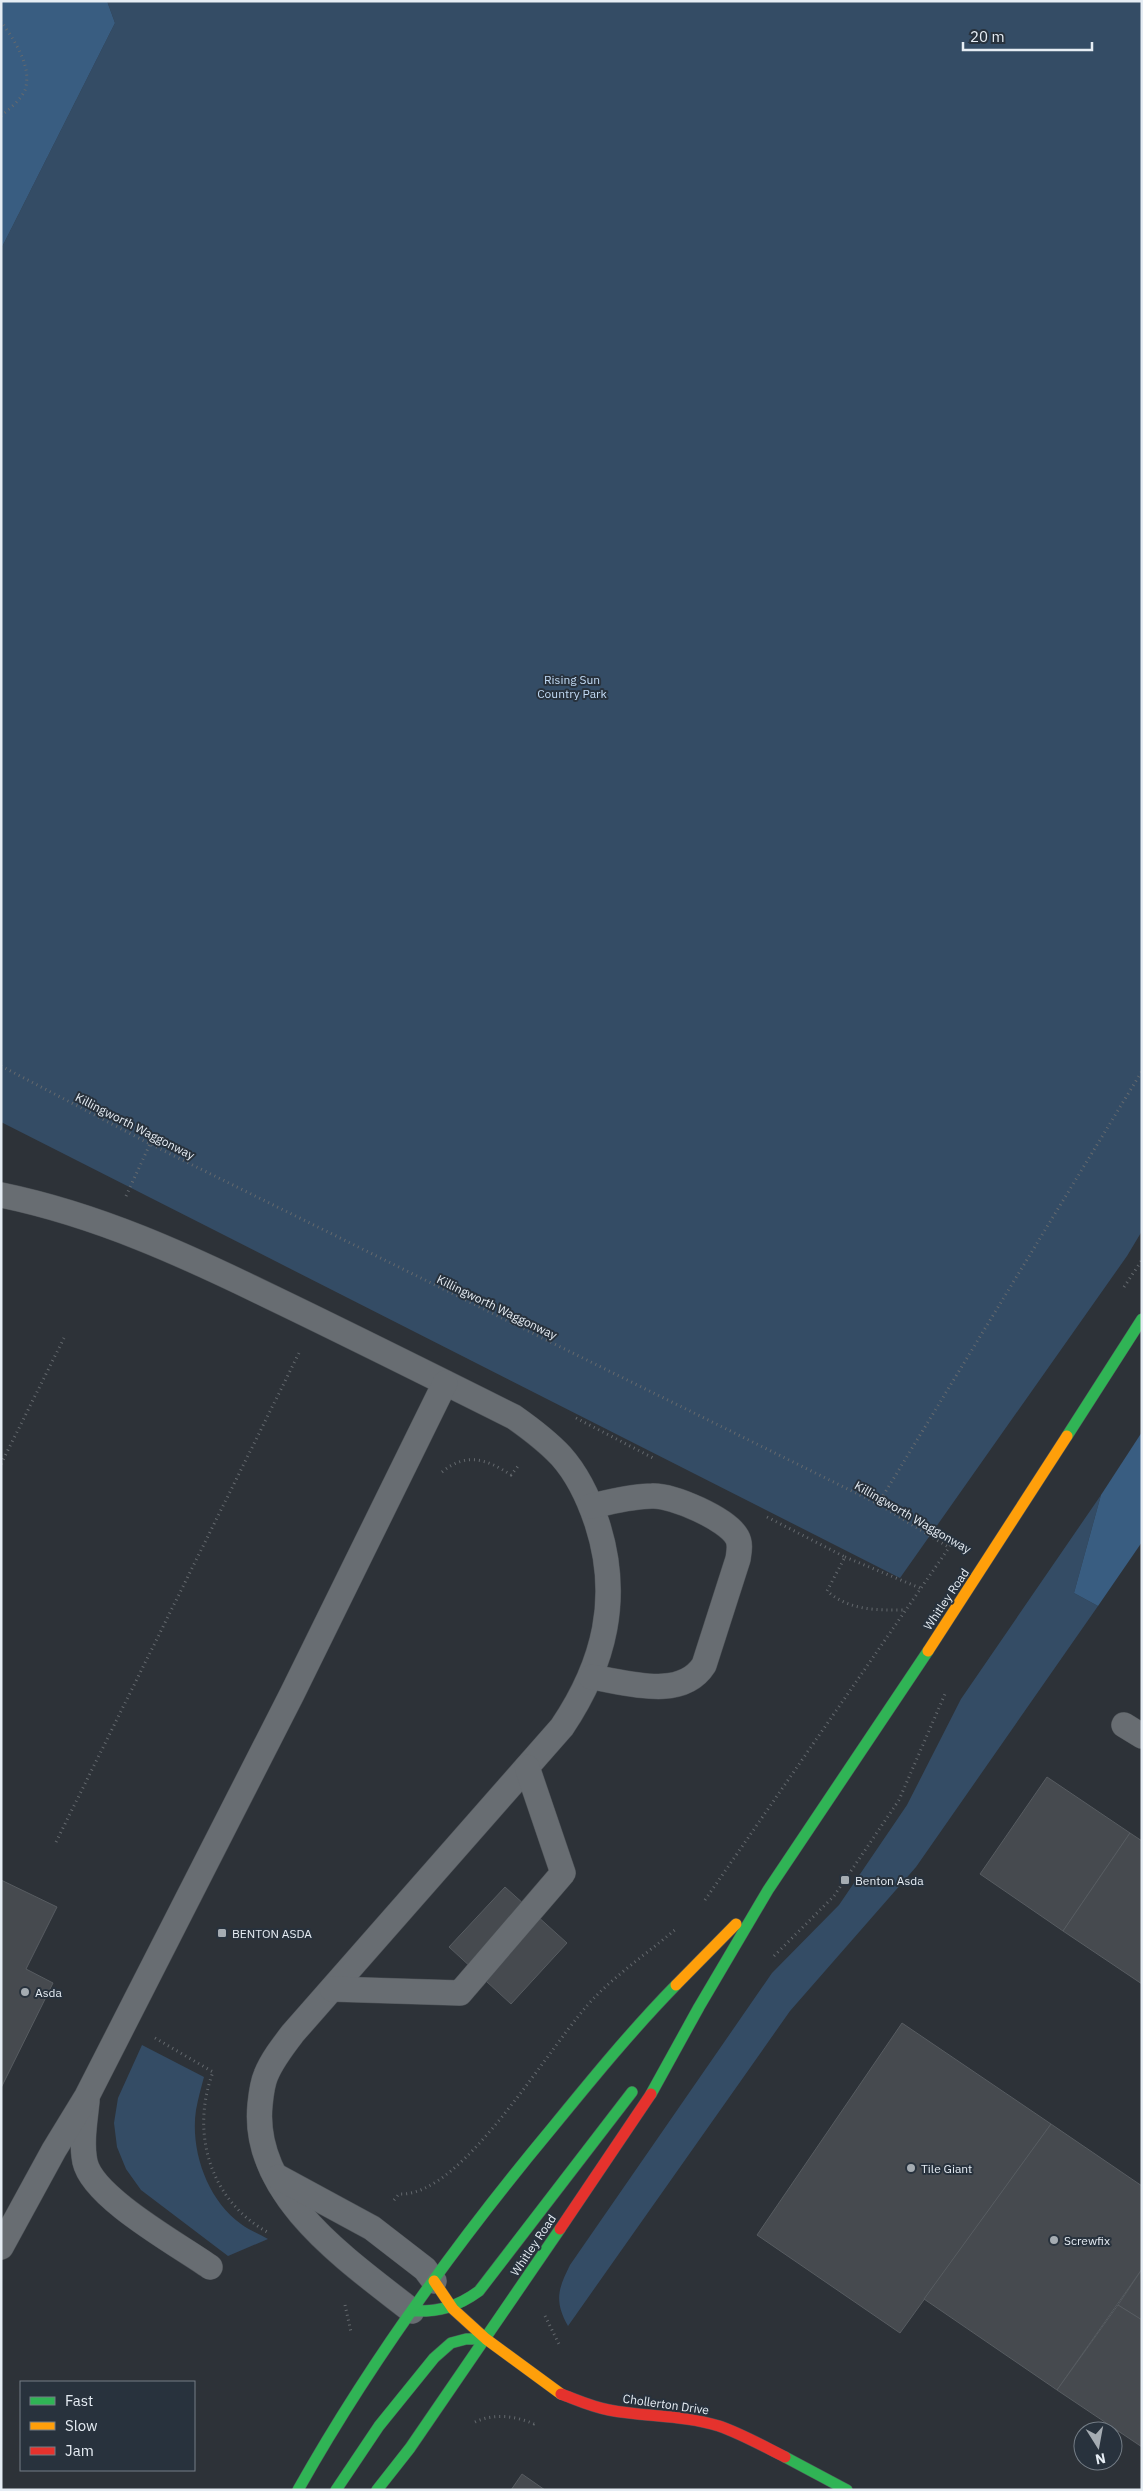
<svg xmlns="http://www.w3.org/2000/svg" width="1143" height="2491" font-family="'IBM Plex Sans',sans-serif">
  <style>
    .green { fill: #344c65 }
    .forest { fill: #395d81 }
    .building { fill: #464a4f; stroke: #575c61 }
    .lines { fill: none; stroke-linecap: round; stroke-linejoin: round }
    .lane-casing { stroke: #4c5156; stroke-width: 26 }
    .fast-casing { stroke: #4c5156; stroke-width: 12 }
    .slow-casing { stroke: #4c5156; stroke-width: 12 }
    .jam-casing { stroke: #4c5156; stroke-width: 12 }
    .path { stroke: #64696e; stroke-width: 3; stroke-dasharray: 1 4; stroke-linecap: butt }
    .lane { stroke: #686d72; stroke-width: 25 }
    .fast { stroke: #30b455; stroke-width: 11 }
    .slow { stroke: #ff9f0a; stroke-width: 11 }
    .jam { stroke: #e5322d; stroke-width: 11 }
    .poi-dot { fill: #a5acb2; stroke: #28323d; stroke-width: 2 }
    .labels { text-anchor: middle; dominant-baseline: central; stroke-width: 4; stroke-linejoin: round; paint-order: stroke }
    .park-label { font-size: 12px; fill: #c3dbf5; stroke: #28323d }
    .street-label { font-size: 12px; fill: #e6edf4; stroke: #28323d }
    .poi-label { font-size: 12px; fill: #e6edf4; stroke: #28323d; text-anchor: start }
  </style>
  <rect width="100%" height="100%" fill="#2d3238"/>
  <g class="green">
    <polygon points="107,1 1142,1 1142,1231 1127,1256 900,1578 1,1122 1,249 115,23"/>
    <path d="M1101 1495 1074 1593 1098 1606 916 1867 790 2011 568 2326C554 2301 558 2289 570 2265L772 1973 839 1905 907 1805 961 1699Z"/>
    <path d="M142 2045 204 2077C201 2088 198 2099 196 2110 190 2150 207 2200 241 2224 249 2230 259 2234 268 2239L228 2256 141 2190 126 2169 117 2147 114 2123 118 2098Z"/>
  </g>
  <g class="forest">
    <polygon points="1,1 107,1 115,23 1,249"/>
    <polygon points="1142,1432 1142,1542 1098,1606 1074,1593 1101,1495"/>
  </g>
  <g class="building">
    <polygon points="1047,1777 1130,1833 1063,1931 980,1874"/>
    <polygon points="1130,1833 1142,1841 1142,1984 1063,1931"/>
    <polygon points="1,1880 57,1907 26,1969 53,1983 1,2088"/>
    <polygon points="505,1887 567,1943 511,2004 449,1947"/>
    <polygon points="902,2023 1051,2124 900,2333 757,2235"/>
    <polygon points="1051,2124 1142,2186 1142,2269 1057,2390 924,2299"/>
    <polygon points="1142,2269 1142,2320 1118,2305"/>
    <polygon points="1118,2305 1142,2320 1142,2447 1057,2390"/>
    <polygon points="522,2474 545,2490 511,2490"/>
  </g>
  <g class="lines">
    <defs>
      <g id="lane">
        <path d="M1 1195C98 1215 185 1255 273 1298 354 1337 434 1377 514 1417 531 1429 547 1441 561 1456 578 1475 589 1499 597 1523 621 1597 605 1663 562 1727L293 2033C283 2046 272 2060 266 2075 262 2084 261 2095 260 2105 251 2196 350 2262 412 2311"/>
        <path d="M591 1677C626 1682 681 1701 704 1665L738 1559C739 1552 741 1544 737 1537 727 1519 673 1495 652 1496 632 1496 611 1502 591 1506"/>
        <polyline points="1124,1725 1142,1736"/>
        <polyline points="332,1989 460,1993 563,1873 527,1767"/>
        <path d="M87 2101C85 2121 81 2142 85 2162 93 2198 179 2245 210 2267"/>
        <polyline points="278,2177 372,2228 425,2269 434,2281"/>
        <polyline points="1,2247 54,2150 87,2096 292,1694 445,1383"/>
      </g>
      <g id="fast">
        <polyline points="1067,1436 1142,1319"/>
        <polyline points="651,2094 699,2007 768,1890 928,1651"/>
        <path d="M412 2311C439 2312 457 2307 479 2291L632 2092"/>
        <polyline points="785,2457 847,2490"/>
        <path d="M298 2490C370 2362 458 2241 552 2128 592 2079 632 2030 676 1985"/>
        <polyline points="336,2490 379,2426 434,2358 451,2343 466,2339 486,2339"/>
        <polyline points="377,2490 410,2448 560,2229"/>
      </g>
      <g id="slow">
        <polyline points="928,1651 1067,1436"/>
        <polyline points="676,1985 736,1924"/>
        <polyline points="434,2281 453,2309 486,2339 561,2394"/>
      </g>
      <g id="jam">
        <polyline points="560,2229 651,2094"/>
        <path d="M561 2394C577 2400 592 2407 609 2410 645 2417 683 2415 719 2426 742 2434 763 2446 785 2457"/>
      </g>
    </defs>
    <use href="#lane" class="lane-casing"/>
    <use href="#fast" class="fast-casing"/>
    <use href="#slow" class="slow-casing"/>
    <use href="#jam" class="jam-casing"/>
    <g class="path">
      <path d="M1 21C13 39 33 66 25 90 21 100 9 109 1 116"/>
      <polyline points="1,1066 150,1144 878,1504 950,1548"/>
      <polyline points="126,1196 150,1144"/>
      <polyline points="1124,1287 1142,1260"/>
      <polyline points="576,1418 655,1459"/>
      <polyline points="1,1464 64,1338"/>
      <path d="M442 1472C466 1452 487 1459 511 1475L519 1465"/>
      <polyline points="878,1504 1142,1071"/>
      <path d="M767 1517 845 1557 827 1591C850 1611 876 1610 905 1610"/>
      <polyline points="845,1557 920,1588"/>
      <polyline points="56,1842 300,1351"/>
      <polyline points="705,1900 955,1539"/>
      <polyline points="774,1956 834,1896 899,1800 945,1694"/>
      <path d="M155 2038 213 2072C190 2133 210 2201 269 2233"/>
      <path d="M394 2200 399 2194C464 2198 552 2039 597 1995 621 1971 650 1951 676 1929"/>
      <polyline points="345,2305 351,2332"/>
      <polyline points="545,2316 560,2346"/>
      <path d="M475 2422C494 2413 516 2416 534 2424L536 2422"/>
    </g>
    <use href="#lane" class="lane"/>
    <use href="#fast" class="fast"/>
    <use href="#slow" class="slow"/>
    <use href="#jam" class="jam"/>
  </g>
  <g class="poi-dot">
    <rect x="840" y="1875" width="10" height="10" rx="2.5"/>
    <rect x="217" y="1928" width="10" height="10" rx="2.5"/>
    <circle cx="25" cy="1992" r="5"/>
    <circle cx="911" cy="2168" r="5"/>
    <circle cx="1054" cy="2240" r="5"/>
  </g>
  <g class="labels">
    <g class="park-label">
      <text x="572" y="679">Rising Sun<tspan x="572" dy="14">Country Park</tspan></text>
    </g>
    <g class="street-label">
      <text transform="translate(135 1126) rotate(27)">Killingworth Waggonway</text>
      <text transform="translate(497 1307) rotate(26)">Killingworth Waggonway</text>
      <text transform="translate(913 1517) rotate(30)">Killingworth Waggonway</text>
      <text transform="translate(946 1599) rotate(-56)">Whitley Road</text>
      <text transform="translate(533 2245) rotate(-56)">Whitley Road</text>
      <text transform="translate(666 2404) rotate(8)">Chollerton Drive</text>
    </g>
    <g class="poi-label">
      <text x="855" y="1880">Benton Asda</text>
      <text x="232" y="1933">BENTON ASDA</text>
      <text x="35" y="1992">Asda</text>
      <text x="921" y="2168">Tile Giant</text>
      <text x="1064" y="2240">Screwfix</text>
    </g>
  </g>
  <rect width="1143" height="2491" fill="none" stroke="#e6edf4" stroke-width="5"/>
  <rect x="20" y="2381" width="175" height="90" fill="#28323d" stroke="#747d86"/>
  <rect x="30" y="2397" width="25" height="8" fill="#30b455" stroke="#747d86"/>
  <text x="65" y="2406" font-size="15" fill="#e6edf4">Fast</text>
  <rect x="30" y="2422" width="25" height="8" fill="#ff9f0a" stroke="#747d86"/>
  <text x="65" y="2431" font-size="15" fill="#e6edf4">Slow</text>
  <rect x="30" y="2447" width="25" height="8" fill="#e5322d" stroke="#747d86"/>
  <text x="65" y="2456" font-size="15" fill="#e6edf4">Jam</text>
  <g transform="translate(1098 2446) rotate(169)"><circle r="24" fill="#28323d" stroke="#747d86"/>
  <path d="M0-4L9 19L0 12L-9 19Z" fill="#a5acb2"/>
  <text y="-8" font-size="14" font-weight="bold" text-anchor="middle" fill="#e6edf4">N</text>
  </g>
  <path d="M963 42v8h129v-8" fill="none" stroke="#e6edf4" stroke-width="2.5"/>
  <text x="970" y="42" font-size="15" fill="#e6edf4" stroke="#28323d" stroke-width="4" paint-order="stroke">20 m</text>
</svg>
